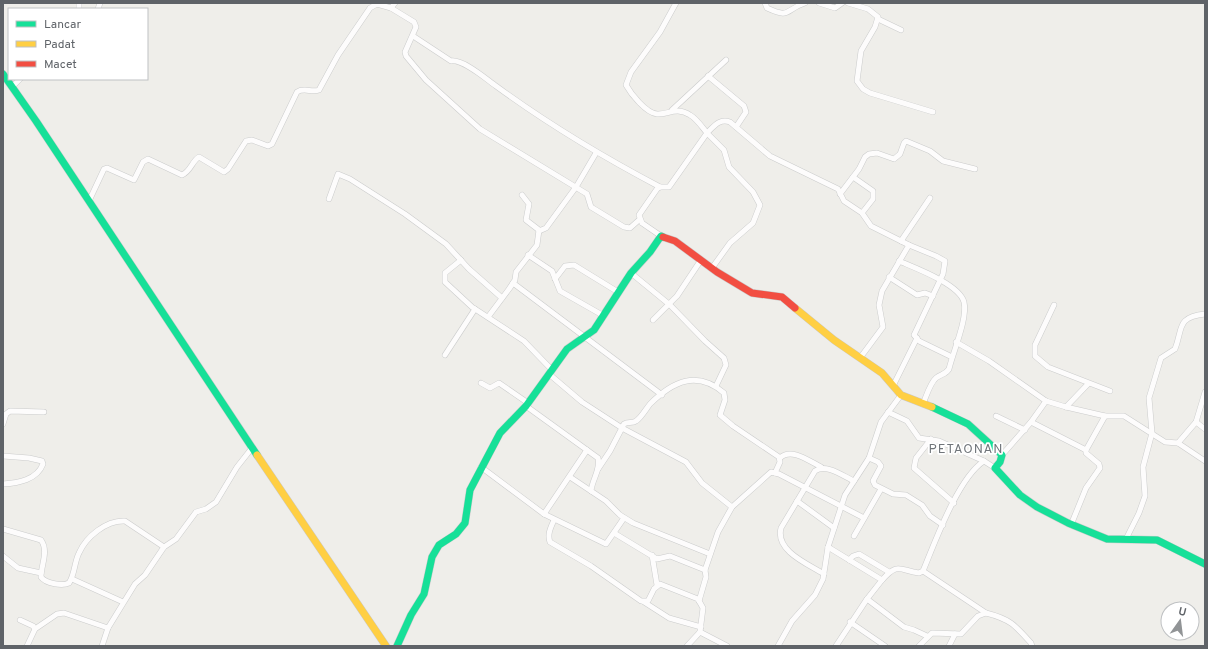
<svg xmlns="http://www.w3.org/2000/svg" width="1208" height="649" font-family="Overpass,sans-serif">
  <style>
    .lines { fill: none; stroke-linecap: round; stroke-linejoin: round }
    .street-casing { stroke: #cbcccc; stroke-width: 6 }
    .fast-casing { stroke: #cacacb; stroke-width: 8 }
    .slow-casing { stroke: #cacacb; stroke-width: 8 }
    .jam-casing { stroke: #cacacb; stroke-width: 8 }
    .street { stroke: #fdfcfc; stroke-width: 5 }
    .fast { stroke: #16e098; stroke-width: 7 }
    .slow { stroke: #ffcf43; stroke-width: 7 }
    .jam { stroke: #f24e42; stroke-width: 7 }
    .labels { text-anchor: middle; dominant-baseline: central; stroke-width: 3.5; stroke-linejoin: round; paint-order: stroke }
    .quarter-label { font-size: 13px; letter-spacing: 1px; fill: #70757a; stroke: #fff }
  </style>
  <rect width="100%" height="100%" fill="#efeeea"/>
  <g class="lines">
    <defs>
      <g id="street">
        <polyline points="395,3 391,8 414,22 416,27 405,52 406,56 426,80 480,129 587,194 591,207 624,227 630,228 639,220"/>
        <path d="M765 3 767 8C791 19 784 10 805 3"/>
        <polyline points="819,3 835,8 842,3"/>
        <polyline points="848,3 868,9 878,17 875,27 861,51 857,81 863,89 870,93 933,112"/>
        <polyline points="79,9 79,3"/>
        <polyline points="98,9 100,3"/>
        <polyline points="878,19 901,30"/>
        <path d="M413 36 451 61C463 59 486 79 496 86 548 124 603 157 660 187"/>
        <polyline points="708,76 744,106 746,112 736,127"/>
        <polyline points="13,86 20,79"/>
        <polyline points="672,110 726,60"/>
        <polyline points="853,177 873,191 873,199 862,213"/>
        <polyline points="840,194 859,169 865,157 869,154 877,153 894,159 900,154 904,143 906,141 930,151 943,161 975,169"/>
        <polyline points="329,199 338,174 350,179 405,214 446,244 469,269 502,298"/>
        <path d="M89 201 104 169 107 168 134 180 143 162 148 159 182 175C191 171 192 161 199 157L224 172 228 169 246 141 252 140 268 146 272 144 297 92C304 87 312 93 319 90L338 55 370 8 377 4 391 8"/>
        <polyline points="539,231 546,228 576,187 596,153"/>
        <path d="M661 236 642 223 639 215 657 189 660 187H669L707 133C702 127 697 119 690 115 676 106 668 115 657 114 646 113 631 94 626 85L631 72 660 32 676 3"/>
        <polyline points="901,241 930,198"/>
        <polyline points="909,245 936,256 945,261 943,274 914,335 919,341 952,357"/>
        <polyline points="528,255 552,271 560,291 604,316"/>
        <polyline points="461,260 445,273 445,282 472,307 524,341 552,370"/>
        <path d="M899 261C915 268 959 284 964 302 968 318 953 352 949 369 945 375 941 374 936 378 930 383 926 397 923 404"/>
        <path d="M712 268 730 243 753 223 760 205 753 192 729 167 724 150 707 133C714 126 720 118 730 122L770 156 838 189 844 201 862 213 871 226 909 245 882 291 879 305 883 327 860 358"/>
        <polyline points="631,273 670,305 705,341 724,358 726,365 716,386"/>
        <polyline points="889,277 917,295 925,293 933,296"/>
        <polyline points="555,279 565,266 574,265 618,292"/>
        <polyline points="513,283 662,395"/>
        <polyline points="1054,305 1035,345 1035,356 1048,367 1110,391"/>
        <polyline points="488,317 509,289 515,280 516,272 537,245 539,230 526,220 529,204 522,195"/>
        <polyline points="653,320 677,296 701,260"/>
        <polyline points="956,342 989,361 1046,401 1066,407 1105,416 1124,416 1165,442 1178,443 1196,422 1205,392"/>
        <polyline points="445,355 475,309"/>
        <polyline points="549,374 582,402 622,428 686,462 702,483 732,507"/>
        <polyline points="481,383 490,388 499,383 528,403"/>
        <polyline points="893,386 917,338"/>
        <path d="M526 406 598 458C601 469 592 480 591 491L606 501 620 515 633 523 710 554"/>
        <polyline points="1066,407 1088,384"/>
        <polyline points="888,412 907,421 919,438 939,441 984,461"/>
        <polyline points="996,416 1025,430"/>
        <polyline points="1031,422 1086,450"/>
        <polyline points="1196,422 1205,429"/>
        <polyline points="3,424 6,414 10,411 44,412"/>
        <polyline points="931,439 916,458 914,468 954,503"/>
        <polyline points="1178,443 1205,461"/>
        <polyline points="1002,455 1031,422 1046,401"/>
        <path d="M3 456 29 458 42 461 43 464C37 480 18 483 3 484"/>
        <path d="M780 458C791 447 809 461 821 467"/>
        <polyline points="869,458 878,462 881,466 873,481 875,485 893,494 906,495 922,505 930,516 943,525"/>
        <polyline points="481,467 544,514 587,450"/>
        <path d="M598 469 610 451 624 424C628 421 632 424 636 421 641 418 646 409 650 404 673 381 697 370 724 393L725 400 720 415 733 426 779 457 780 462 775 473"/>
        <polyline points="570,477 591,491"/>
        <polyline points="797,501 834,528"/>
        <polyline points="544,514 606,544 624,518"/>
        <path d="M554 520C551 527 547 534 550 542L591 566 641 601H648L654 589 660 584 698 599 703 608 700 632 687 646"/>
        <polyline points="1071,525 1086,488 1100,468 1099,464 1086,453 1086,450 1105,416"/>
        <path d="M3 529 41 540C49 551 41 565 41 577 46 584 63 586 69 583 75 574 74 563 79 553 86 537 106 520 125 521L164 547"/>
        <polyline points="614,533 657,559 670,556 705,570 718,532 732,507 771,472 779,474 864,518"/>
        <polyline points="854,536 881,489"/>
        <path d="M1126 539 1139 513 1145 496 1143 467 1152 433 1149 398 1161 358 1175 349C1183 329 1176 317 1205 314"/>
        <polyline points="828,547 882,580 867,599 904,627 914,630 927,636"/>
        <polyline points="652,555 657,585"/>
        <polyline points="3,556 18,568 41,573"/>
        <polyline points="849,560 853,556 859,554 889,572"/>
        <polyline points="923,571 986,613"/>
        <path d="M824 574C808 564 775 551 781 528L815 471C826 463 843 476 854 481"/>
        <polyline points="72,579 123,602"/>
        <path d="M882 580C898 562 899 570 919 573L923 571C935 542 958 478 984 461L995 468"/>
        <polyline points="699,601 706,577 705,570"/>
        <polyline points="644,602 669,618 701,627"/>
        <polyline points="20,620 33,626 35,629 27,646"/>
        <polyline points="850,622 885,646"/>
        <polyline points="35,629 57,614 64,613 108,628 135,584 145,575 164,547 176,539 196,512 206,509 216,502 237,467 252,448"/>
        <polyline points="700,632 727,646"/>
        <polyline points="102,646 108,628"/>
        <polyline points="778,646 792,621 815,595 823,579 828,547 845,495 869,458 881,422 901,395"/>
        <polyline points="836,646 867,599"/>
        <path d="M919 646 932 633 961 634 978 616 986 613C1010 619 1015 625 1031 643L1032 646"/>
        <polyline points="949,646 955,634"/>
      </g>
      <g id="fast">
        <polyline points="3,74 36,121 257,455"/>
        <polyline points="932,407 968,424 1002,455 1000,462 995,468 1020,495 1037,507 1068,523 1107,539 1157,540 1205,564"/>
        <polyline points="397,646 411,615 424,594 432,557 439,545 456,534 465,523 470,490 500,433 526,406 567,349 594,330 631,273 650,252 661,236 663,237"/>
      </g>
      <g id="slow">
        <polyline points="795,308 834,340 882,373 901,395 932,407"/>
        <polyline points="257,455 386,646"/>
      </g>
      <polyline id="jam" points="663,237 675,241 717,272 752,293 782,297 795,308"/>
    </defs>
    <use href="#street" class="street-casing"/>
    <use href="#fast" class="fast-casing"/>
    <use href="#slow" class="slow-casing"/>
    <use href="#jam" class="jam-casing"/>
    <use href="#street" class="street"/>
    <use href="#fast" class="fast"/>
    <use href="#slow" class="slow"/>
    <use href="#jam" class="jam"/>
  </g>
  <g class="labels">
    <g class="quarter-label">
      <text x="966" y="450">PETAONAN</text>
    </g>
  </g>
  <rect width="1208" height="649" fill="none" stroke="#5f6368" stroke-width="8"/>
  <rect x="8" y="8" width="140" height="72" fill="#ffffff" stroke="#bfc1c3"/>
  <rect x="16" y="21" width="20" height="6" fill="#16e098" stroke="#bfc1c3"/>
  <text x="44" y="28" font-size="12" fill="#5f6368">Lancar</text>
  <rect x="16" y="41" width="20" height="6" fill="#ffcf43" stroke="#bfc1c3"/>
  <text x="44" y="48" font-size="12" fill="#5f6368">Padat</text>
  <rect x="16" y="61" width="20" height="6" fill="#f24e42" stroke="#bfc1c3"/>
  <text x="44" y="68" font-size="12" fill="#5f6368">Macet</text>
  <g transform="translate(1180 621) rotate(14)"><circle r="19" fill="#ffffff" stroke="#bfc1c3"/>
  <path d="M0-3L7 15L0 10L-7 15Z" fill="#919496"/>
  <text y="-6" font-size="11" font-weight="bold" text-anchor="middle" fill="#5f6368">U</text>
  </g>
</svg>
